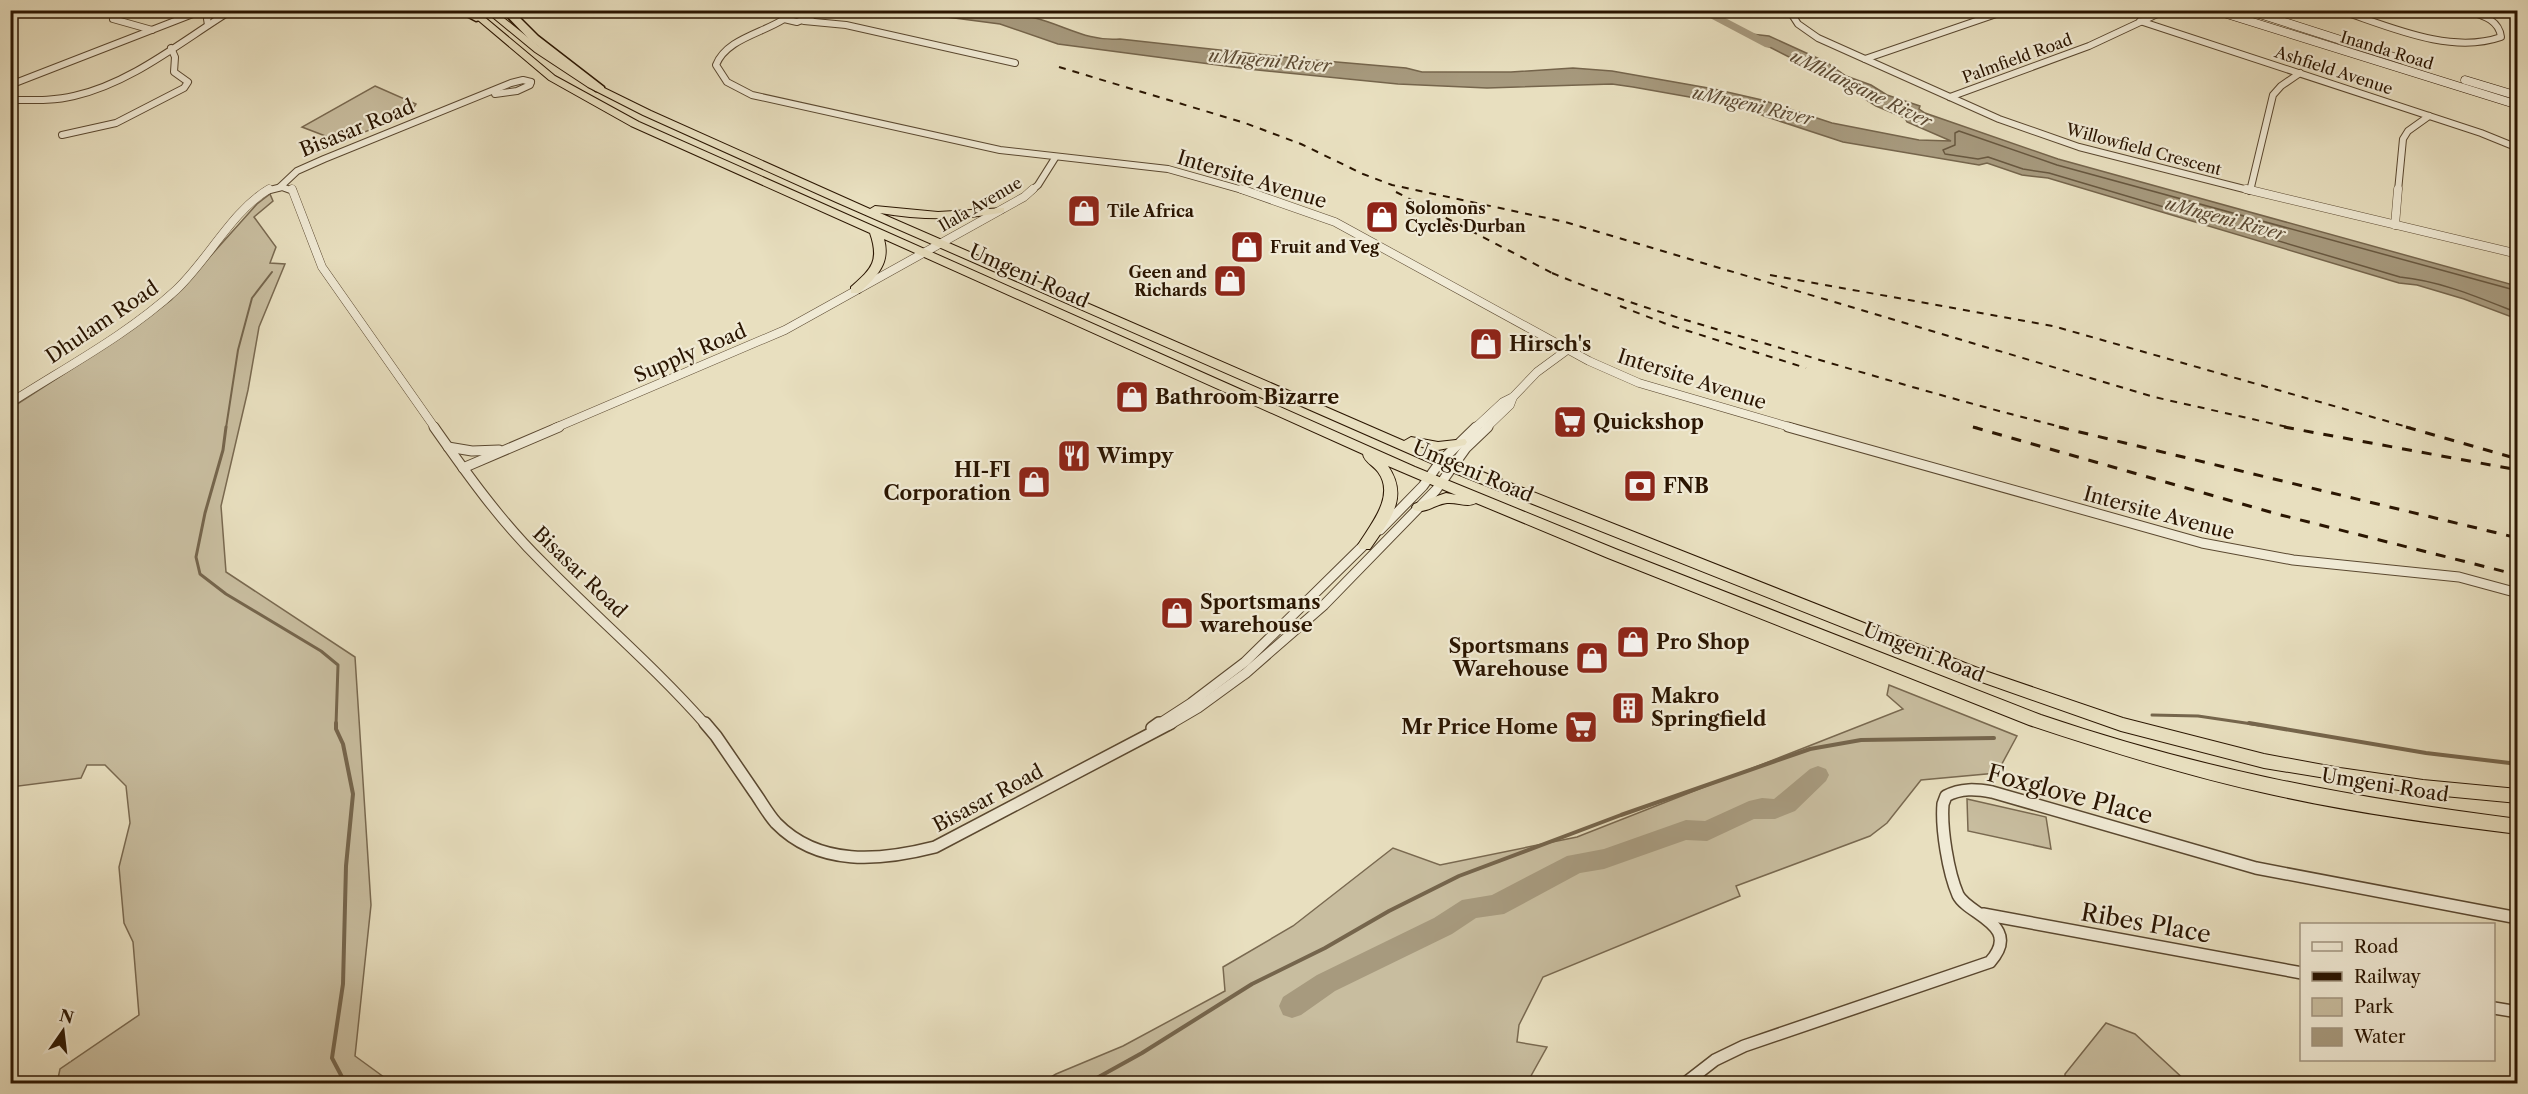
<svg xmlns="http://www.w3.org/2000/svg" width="2528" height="1094" font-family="'Libre Caslon Text',serif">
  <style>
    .green { fill: #c8bd9f; stroke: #796950; stroke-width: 1.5 }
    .water { fill: #a79a7e; stroke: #75654c; stroke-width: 1.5 }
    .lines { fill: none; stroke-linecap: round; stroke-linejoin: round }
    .shore { stroke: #685840; stroke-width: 1.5 }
    .stream-far2 { stroke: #75654c; stroke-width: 2 }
    .stream-far1 { stroke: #75654c; stroke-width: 3 }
    .stream { stroke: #75654c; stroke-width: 4 }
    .river { fill: #a79a7e; fill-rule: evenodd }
    .minor-far3-casing { stroke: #5a4830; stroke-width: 8 }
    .minor-far2-casing { stroke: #5a4830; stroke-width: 9 }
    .minor-far1-casing { stroke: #5a4830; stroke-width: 11 }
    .minor-casing { stroke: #5a4830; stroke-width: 14 }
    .secondary-casing { stroke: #2a1501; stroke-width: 9 }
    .trunk-casing { stroke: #2a1501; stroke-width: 2 }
    .motorway-casing { stroke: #2a1501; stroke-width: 3 }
    .minor-far3 { stroke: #f0ead5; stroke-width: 6 }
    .minor-far2 { stroke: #f0ead5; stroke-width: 8 }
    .minor-far1 { stroke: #f0ead5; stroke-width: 9 }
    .minor { stroke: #f0ead5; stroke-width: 11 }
    .secondary { stroke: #f0ead5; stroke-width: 8 }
    .trunk { fill: #e8dfbf; fill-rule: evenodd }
    .motorway { fill: #e8dfbf; fill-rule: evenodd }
    .rail-far1 { stroke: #2a1501; stroke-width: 2; stroke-dasharray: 7 7; stroke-linecap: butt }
    .rail { stroke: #2a1501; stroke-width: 3; stroke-dasharray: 10 10; stroke-linecap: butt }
    .labels { text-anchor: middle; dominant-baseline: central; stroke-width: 4.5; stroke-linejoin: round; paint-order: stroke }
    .far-street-label { font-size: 16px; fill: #2a1501; stroke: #f0ead5 }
    .far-poi-label { font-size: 16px; font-weight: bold; fill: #2a1501; stroke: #f0ead5; text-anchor: start }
    .far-water-label { font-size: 18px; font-style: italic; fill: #5c4a33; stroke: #f0ead5 }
    .street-label { font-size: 20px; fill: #2a1501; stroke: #f0ead5 }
    .poi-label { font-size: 20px; font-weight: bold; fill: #2a1501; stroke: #f0ead5; text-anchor: start }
    .near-street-label { font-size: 24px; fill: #2a1501; stroke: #f0ead5 }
  </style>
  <rect width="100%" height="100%" fill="#e8dfbf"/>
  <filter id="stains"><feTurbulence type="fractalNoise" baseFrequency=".00333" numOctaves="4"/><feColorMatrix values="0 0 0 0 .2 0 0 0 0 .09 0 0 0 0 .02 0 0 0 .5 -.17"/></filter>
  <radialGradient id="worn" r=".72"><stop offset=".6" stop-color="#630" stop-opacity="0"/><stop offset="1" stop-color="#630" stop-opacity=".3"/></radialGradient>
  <g class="green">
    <polygon points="375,86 416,104 410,113 341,142 302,127"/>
    <polygon points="270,194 273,201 254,217 276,247 270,263 285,264 259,327 248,390 221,506 226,572 355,657 371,905 355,1056 392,1083 57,1083 60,1069 139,1015 133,942 124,923 119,867 130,823 126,786 105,765 87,765 81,778 11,787 11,408 121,337 171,300 257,204"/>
    <polygon points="1889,685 2017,736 1997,773 1921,780 1887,823 1870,836 1736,886 1740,896 1543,977 1519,1025 1517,1042 1547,1047 1527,1083 1041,1083 1056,1074 1123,1046 1225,991 1223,967 1293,926 1393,848 1440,865 1577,837 1903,709 1887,695"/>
    <polygon points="1967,799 2046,817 2051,849 1968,831"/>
    <polygon points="2106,1023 2135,1034 2188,1083 2065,1083 2065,1074"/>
  </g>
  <path class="water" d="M901 11C945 10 991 7 1035 18 1064 25 1088 42 1120 39L1302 59 1406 68 1422 72H1511L1573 68 1612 71 1714 89 1762 100 1832 123 1919 140 1951 141 1907 122 1905 118 1876 106 1840 83 1742 33 1769 36 1826 62 1846 76 1871 85 1887 95 1920 106 1919 109 1925 113 2058 159 2517 286V319L2464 299 2417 285 2399 283 2048 178 2022 175 1987 163 1979 165 1843 142 1764 116 1746 107 1633 87 1612 84 1487 88 1398 84 1248 69 1058 44 1000 24Z"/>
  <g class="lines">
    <g class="shore">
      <polyline points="940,10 992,16 995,10"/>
      <path d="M2518 291 2057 165 1959 131 1955 133V145L1943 150 1945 154 1978 159 1988 157 2023 169 2049 173 2400 277C2441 281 2480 298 2518 313"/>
    </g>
    <polyline class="stream-far2" points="226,428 238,350 252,298 272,272"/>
    <g class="stream-far1">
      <polyline points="226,427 223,450 205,513 196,557 200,574 226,594 321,651 338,665 336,725"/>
      <polyline points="2152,715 2198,716 2259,725"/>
    </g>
    <g class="stream">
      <polyline points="336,723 336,729 343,744 353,794 346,866 343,984 332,1058 342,1077 351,1084"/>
      <polyline points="2249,723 2426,753 2518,764"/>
      <polyline points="1086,1084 1142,1053 1252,984 1325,948 1389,911 1459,876 1621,815 1810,749 1861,740 1994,738"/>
    </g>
    <g class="river">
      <polygon points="1695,10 1710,10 1775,44 1769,48 1765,47"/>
      <polygon points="1818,766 1826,769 1829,775 1826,781 1795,811 1775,819 1754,819 1707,841 1686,840 1604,869 1580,873 1504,914 1476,918 1452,934 1335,991 1301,1015 1292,1018 1283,1015 1279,1006 1283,997 1317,975 1434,918 1462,900 1492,895 1567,856 1604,849 1686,820 1705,821 1749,801 1762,798 1774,799 1810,769"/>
    </g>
    <defs>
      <g id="minor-far3">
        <polyline points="1789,10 1798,24 1818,38 1999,119 2079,147 2252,191"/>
        <path d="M2339 10C2388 26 2450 55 2501 37 2499 19 2481 15 2466 10"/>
        <polygon points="802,11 809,12 812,16 797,22 784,19 785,16"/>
        <polyline points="113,19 152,30"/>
        <path d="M784 19C763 33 726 39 716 65L727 82 752 95 1000 150 1168 169 1246 191"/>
        <polyline points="804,21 846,25 1015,63"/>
        <polyline points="2140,21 2481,133 2518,148"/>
        <polyline points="1865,59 2008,10"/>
        <polyline points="10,85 198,12 213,11 207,19 208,25"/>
        <polyline points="495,94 517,91 530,85 531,82"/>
        <polyline points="1950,97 2089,46 2166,10"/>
        <path d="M10 100C31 100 54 101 74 96 132 83 183 40 232 10"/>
        <polyline points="62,135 116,123 184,88 188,82 174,72 175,57 171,48"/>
        <polyline points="280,187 297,171 324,159 511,83 523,80 531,82"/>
        <polyline points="266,191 282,187 293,191"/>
        <polyline points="1031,191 1038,185 1055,158"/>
        <polyline points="2250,191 2273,95 2281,86 2300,73"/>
        <polyline points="2398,191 2403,139 2408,131 2429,116"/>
      </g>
      <g id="minor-far2">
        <polyline points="292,189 322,267 435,428"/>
        <polyline points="1241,189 1335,222 1589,361 1639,383 1793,428"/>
        <polyline points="2246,189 2518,254"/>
        <polyline points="2395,225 2398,189"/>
        <path d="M10 403C66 367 127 335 176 290 208 260 232 211 269 189"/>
        <polyline points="555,428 785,330 1024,197 1033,189"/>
        <polyline points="1475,428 1503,402 1513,397 1537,372 1567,350"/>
        <polyline points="1486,428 1510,405 1513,397"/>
      </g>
      <g id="minor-far1">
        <path d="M434 427C467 474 501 522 543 563 597 618 655 667 706 725"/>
        <polyline points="1788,427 2202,543 2293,560 2459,577 2518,593"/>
        <polyline points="448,447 472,451 499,450"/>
        <polyline points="463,468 559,427"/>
        <polyline points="1380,530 1423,486 1440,462 1476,427"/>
        <polyline points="1157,725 1191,703 1245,662 1367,542"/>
        <polyline points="1169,725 1198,708 1246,673 1324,605 1436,490 1466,448 1488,427"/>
      </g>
      <g id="minor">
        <path d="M705 723 716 736C729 755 742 774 755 793 762 803 768 814 776 823 819 867 880 861 935 847L1171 723"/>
        <polyline points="1152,728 1159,723"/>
        <polyline points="1983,914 2302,973"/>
        <polyline points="2494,1008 2518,1012"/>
        <path d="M1684 1084 1715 1060 1744 1046 1990 962C2023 925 1968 915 1958 895 1948 872 1941 828 1943 804L1946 796C1961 788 1976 789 1992 792L2256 868 2518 918"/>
      </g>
      <g id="secondary">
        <polyline points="2214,10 2518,105"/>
        <polyline points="2247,10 2400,59"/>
        <polyline points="2465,80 2518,96"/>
      </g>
      <g id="trunk">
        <path d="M466 10H476L555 76 639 122 1415 467 1618 550 2041 715C2199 769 2352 798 2518 819V834C2436 824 2355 813 2274 795 2191 777 2110 752 2029 725L1608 558 1476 503C1467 508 1458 502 1447 503 1436 504 1426 514 1414 510L1412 507 1414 504 1446 493 1456 495 1388 466C1410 498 1389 521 1370 549H1360L1358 545C1370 525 1396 496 1378 472 1373 465 1364 462 1363 454L884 239C891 264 876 277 859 293H851V287C871 269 880 262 870 233L631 126 549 80Z"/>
        <path d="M484 10H494L541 48 594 83 651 111 870 209 875 206 938 212 1004 208V212L1000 213C960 220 920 220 880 213L1404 441 1411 437 1438 442 1465 439 1467 442 1465 445 1438 450 1417 446 1988 672 2123 718 2264 754 2340 768 2423 780 2518 789V803L2423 794 2264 768 2121 731 1976 680 1447 470 836 202 643 115 588 87 535 52Z"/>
      </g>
      <g id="motorway">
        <polygon points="455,10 469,10 484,19 476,21"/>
        <polygon points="501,10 512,10 538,36 604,87 604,91 596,91 530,40"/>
      </g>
    </defs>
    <use href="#minor-far3" class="minor-far3-casing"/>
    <use href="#minor-far2" class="minor-far2-casing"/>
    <use href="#minor-far1" class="minor-far1-casing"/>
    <use href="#minor" class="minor-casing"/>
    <use href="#secondary" class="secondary-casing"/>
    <use href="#trunk" class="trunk-casing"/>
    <use href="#motorway" class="motorway-casing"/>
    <use href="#minor-far3" class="minor-far3"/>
    <use href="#minor-far2" class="minor-far2"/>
    <use href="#minor-far1" class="minor-far1"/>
    <use href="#minor" class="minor"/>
    <use href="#secondary" class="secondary"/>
    <use href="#trunk" class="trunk"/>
    <use href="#motorway" class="motorway"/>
    <g class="rail-far1">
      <polyline points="1059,67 1245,123 1301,144 1363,174 1392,185 1565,222 2154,397 2292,428"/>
      <polyline points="1396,192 1558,276"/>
      <path d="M1552 273C1622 302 1695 323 1767 344 1866 374 1965 403 2065 428"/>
      <polyline points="1770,275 2053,326 2411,428"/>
      <polyline points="1620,306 1669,325 1806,368"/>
      <polyline points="1973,427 1978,428"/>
    </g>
    <g class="rail">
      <polyline points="1973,427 2277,514 2518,575"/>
      <polyline points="2059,427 2518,538"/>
      <polyline points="2284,427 2518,470"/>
      <polyline points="2406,427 2518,459"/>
    </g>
  </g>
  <defs>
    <symbol id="shop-square" viewBox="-11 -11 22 22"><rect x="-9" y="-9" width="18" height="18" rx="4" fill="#8f2418" stroke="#f0ead5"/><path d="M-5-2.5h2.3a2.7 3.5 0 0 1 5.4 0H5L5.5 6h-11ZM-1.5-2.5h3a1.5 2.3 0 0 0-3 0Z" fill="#fff"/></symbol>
    <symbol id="supermarket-square" viewBox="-11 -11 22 22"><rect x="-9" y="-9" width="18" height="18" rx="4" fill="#8f2418" stroke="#f0ead5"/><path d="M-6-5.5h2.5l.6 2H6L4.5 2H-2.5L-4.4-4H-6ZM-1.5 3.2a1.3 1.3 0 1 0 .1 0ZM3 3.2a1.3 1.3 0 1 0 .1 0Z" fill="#fff"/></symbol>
    <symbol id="restaurant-square" viewBox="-11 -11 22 22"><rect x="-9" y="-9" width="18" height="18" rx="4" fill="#8f2418" stroke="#f0ead5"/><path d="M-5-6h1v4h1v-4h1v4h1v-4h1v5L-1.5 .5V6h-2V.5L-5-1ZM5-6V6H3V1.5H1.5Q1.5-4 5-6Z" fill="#fff"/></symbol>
    <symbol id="bank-square" viewBox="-11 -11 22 22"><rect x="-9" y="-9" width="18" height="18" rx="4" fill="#8f2418" stroke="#f0ead5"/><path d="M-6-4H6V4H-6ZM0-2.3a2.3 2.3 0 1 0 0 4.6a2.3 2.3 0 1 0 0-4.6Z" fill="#fff"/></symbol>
    <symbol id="building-square" viewBox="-11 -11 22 22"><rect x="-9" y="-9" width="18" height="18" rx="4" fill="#8f2418" stroke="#f0ead5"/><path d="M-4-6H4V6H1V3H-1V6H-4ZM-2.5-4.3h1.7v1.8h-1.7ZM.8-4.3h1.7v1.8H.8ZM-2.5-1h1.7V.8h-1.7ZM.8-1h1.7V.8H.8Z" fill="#fff"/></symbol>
  </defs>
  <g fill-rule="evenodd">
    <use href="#shop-square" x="1065" y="192" width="38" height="38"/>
    <use href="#shop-square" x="1363" y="198" width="38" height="38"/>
    <use href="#shop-square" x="1228" y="228" width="38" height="38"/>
    <use href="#shop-square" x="1211" y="262" width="38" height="38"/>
    <use href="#shop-square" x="1467" y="325" width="38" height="38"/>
    <use href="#shop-square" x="1113" y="378" width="38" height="38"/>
    <use href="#supermarket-square" x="1551" y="403" width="38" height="38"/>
    <use href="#restaurant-square" x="1055" y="437" width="38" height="38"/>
    <use href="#shop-square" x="1015" y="463" width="38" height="38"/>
    <use href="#bank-square" x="1621" y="467" width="38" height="38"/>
    <use href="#shop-square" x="1158" y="594" width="38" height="38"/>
    <use href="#shop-square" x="1614" y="623" width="38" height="38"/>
    <use href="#shop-square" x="1573" y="639" width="38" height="38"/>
    <use href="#building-square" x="1609" y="689" width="38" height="38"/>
    <use href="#supermarket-square" x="1562" y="708" width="38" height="38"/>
  </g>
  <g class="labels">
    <g class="far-street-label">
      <text transform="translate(2387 50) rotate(17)">Inanda Road</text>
      <text transform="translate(2017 58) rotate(-20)">Palmfield Road</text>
      <text transform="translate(2334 70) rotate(18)">Ashfield Avenue</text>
      <text transform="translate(2144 149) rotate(15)">Willowfield Crescent</text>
      <text transform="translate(980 204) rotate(-30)">Ilala Avenue</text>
    </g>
    <g class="far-poi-label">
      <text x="1405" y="208">Solomons<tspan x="1405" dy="18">Cycles Durban</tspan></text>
      <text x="1107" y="211">Tile Africa</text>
      <text x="1270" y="247">Fruit and Veg</text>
      <text x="1207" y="272" text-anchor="end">Geen and<tspan x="1207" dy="18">Richards</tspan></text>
    </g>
    <g class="far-water-label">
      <text transform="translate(1270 61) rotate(5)">uMngeni River</text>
      <text transform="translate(1861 89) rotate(26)">uMhlangane River</text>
      <text transform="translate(1753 106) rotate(13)">uMngeni River</text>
      <text transform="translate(2225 219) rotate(15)">uMngeni River</text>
    </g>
    <g class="street-label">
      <text transform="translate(357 128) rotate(-22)">Bisasar Road</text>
      <text transform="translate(1252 179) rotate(17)">Intersite Avenue</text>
      <text transform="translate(1029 276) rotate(24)">Umgeni Road</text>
      <text transform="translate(102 322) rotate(-34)">Dhulam Road</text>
      <text transform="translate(690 353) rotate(-23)">Supply Road</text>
      <text transform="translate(1692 379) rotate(18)">Intersite Avenue</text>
      <text transform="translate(1473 471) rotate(23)">Umgeni Road</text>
      <text transform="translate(2159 513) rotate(15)">Intersite Avenue</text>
      <text transform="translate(580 572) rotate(44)">Bisasar Road</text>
      <text transform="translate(1924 652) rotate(22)">Umgeni Road</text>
      <text transform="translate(2385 785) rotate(9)">Umgeni Road</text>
      <text transform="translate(988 798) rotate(-28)">Bisasar Road</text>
    </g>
    <g class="poi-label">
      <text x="1509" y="344">Hirsch's</text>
      <text x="1155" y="397">Bathroom Bizarre</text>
      <text x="1593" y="422">Quickshop</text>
      <text x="1097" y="456">Wimpy</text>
      <text x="1011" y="470" text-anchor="end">HI-FI<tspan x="1011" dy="23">Corporation</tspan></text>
      <text x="1663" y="486">FNB</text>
      <text x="1200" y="602">Sportsmans<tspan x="1200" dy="23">warehouse</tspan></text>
      <text x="1656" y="642">Pro Shop</text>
      <text x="1569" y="646" text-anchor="end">Sportsmans<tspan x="1569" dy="23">Warehouse</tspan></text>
      <text x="1651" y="696">Makro<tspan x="1651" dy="23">Springfield</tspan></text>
      <text x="1558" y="727" text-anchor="end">Mr Price Home</text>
    </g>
    <g class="near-street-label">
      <text transform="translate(2070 794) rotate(15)">Foxglove Place</text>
      <text transform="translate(2146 923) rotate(10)">Ribes Place</text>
    </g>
  </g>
  <rect width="2528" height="1094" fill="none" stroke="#e8dfbf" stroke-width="36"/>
  <rect x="12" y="12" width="2504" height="1070" fill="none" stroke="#2a1501" stroke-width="3"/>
  <rect x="18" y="18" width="2492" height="1058" fill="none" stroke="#2a1501" stroke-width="1.5"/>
  <rect x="2300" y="923" width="195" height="138" fill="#f0ead5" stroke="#a19580" stroke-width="1.5"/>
  <rect x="2312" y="942" width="30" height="9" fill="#f0ead5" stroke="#a19580" stroke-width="1.5"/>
  <text x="2354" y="953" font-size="18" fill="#2a1501">Road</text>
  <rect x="2312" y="972" width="30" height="9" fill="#2a1501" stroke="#a19580" stroke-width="1.5"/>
  <text x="2354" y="983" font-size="18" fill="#2a1501">Railway</text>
  <rect x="2312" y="998" width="30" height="18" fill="#c8bd9f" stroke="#a19580" stroke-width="1.5"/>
  <text x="2354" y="1013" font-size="18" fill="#2a1501">Park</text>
  <rect x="2312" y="1028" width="30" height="18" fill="#a79a7e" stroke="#a19580" stroke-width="1.5"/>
  <text x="2354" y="1043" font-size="18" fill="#2a1501">Water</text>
  <g transform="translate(63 1031) rotate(14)" stroke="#f0ead5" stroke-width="4.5" paint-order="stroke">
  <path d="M0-4.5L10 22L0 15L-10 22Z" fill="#2a1501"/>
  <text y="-9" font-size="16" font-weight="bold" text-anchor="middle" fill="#2a1501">N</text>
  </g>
  <rect width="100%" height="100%" filter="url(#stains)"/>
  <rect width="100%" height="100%" fill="url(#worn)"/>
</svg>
